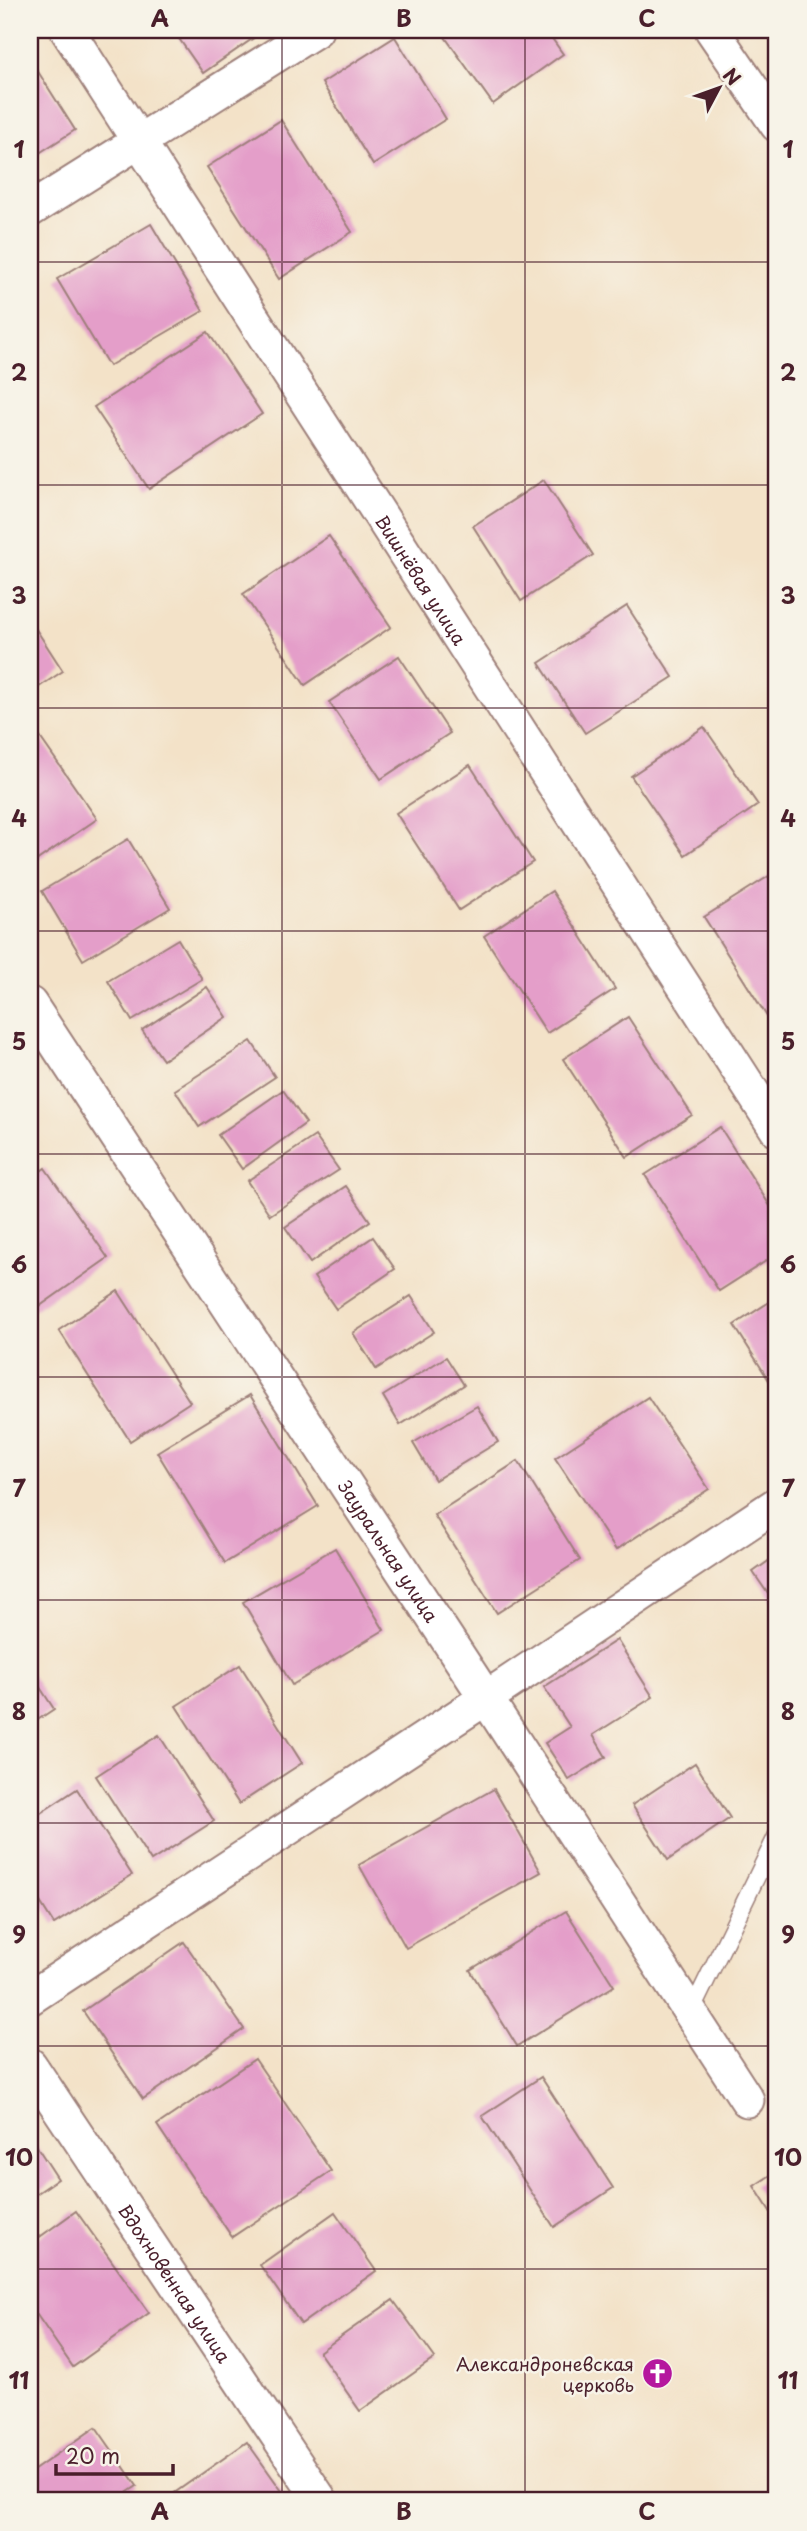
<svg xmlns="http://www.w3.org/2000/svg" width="807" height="2531" font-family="'Playpen Sans',sans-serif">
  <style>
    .building { fill: #e49ec9 }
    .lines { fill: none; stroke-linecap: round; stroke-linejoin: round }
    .lane-casing { stroke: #9e807a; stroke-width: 19 }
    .street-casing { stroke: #9e807a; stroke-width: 37 }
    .lane { stroke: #fff; stroke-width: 16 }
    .street { stroke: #fff; stroke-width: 33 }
    .grid { fill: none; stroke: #4a1f2b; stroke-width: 2; stroke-opacity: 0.55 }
    .labels { text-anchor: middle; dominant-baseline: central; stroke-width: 5; stroke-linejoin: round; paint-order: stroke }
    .street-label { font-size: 18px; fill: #4a1f2b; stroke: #f7f3e8 }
    .poi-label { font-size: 18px; fill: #4a1f2b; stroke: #f7f3e8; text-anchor: end }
    .neatline { fill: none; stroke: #4a1f2b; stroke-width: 2.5 }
    .grid-label { font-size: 23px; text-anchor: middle; font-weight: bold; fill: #4a1f2b }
  </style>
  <rect width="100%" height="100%" fill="#f7f3e8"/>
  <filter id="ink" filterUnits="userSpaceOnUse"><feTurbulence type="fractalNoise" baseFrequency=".0143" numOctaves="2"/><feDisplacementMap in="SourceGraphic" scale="14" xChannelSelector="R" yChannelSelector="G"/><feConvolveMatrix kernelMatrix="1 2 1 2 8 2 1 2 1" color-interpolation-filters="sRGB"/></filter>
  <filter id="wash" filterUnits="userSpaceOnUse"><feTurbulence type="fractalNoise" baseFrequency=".00686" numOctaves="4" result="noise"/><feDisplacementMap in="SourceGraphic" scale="28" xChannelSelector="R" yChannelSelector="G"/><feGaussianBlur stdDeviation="1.57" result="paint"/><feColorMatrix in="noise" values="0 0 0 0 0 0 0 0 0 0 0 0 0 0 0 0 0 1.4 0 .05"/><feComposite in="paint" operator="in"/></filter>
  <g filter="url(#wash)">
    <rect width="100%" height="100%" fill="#f3e2c8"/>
    <g id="blocks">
      <g class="building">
        <polygon points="173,30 265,30 203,73"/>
        <polygon points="440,30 546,30 563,54 493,104"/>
        <polygon points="395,37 446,119 373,165 322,83"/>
        <polygon points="30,59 75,130 30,159"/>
        <polygon points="281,120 352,232 279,279 207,167"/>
        <polygon points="151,224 203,311 109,366 57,279"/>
        <polygon points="208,332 262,414 149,489 94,407"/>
        <polygon points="544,480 593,555 521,601 473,526"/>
        <polygon points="329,536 391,627 305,685 243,594"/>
        <polygon points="627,606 673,677 585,733 539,663"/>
        <polygon points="30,620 63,671 30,693"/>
        <polygon points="399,656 450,733 381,779 329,702"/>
        <polygon points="704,727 758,805 685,855 631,776"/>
        <polygon points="35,730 97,819 30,865 30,734"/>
        <polygon points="470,765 533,862 459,910 396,813"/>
        <polygon points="128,839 170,908 83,960 42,891"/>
        <polygon points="777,871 777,1012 768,1018 704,917"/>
        <polygon points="552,891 615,989 547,1033 484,936"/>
        <polygon points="178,939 202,979 132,1021 108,981"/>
        <polygon points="207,987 227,1017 163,1060 142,1030"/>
        <polygon points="628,1017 692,1115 627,1157 563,1059"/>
        <polygon points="251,1041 275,1077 199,1127 175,1090"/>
        <polygon points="283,1090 306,1123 242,1169 218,1135"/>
        <polygon points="720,1127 777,1217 777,1254 719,1291 645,1175"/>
        <polygon points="315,1136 339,1170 270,1215 247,1181"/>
        <polygon points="45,1168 108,1258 30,1313 30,1179"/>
        <polygon points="346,1186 370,1221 310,1263 285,1227"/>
        <polygon points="373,1237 395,1269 336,1309 314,1277"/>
        <polygon points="118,1291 190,1402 130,1441 59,1330"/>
        <polygon points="411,1296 434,1332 376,1369 353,1333"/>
        <polygon points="777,1297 777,1393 734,1325"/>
        <polygon points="446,1357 464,1385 400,1425 383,1396"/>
        <polygon points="250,1395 318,1506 225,1563 157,1452"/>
        <polygon points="648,1397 709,1489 616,1550 555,1458"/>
        <polygon points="477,1406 498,1442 435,1480 413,1443"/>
        <polygon points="518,1461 580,1560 497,1613 434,1515"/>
        <polygon points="335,1548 384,1630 292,1685 243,1602"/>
        <polygon points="777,1555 777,1607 753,1572"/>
        <polygon points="617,1640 653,1697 593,1735 606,1757 569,1780 545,1743 570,1727 544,1687"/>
        <polygon points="240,1665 302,1763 239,1804 176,1706"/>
        <polygon points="30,1672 54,1709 30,1725"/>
        <polygon points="159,1735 214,1821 151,1861 96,1776"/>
        <polygon points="695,1763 730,1818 668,1860 632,1805"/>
        <polygon points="77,1789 132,1875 54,1924 30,1886 30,1820"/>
        <polygon points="494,1789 541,1872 406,1948 359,1865"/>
        <polygon points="566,1911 614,1986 517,2046 470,1970"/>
        <polygon points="184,1942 244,2029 143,2099 83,2011"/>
        <polygon points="255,2059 331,2171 232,2237 157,2125"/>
        <polygon points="541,2077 613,2188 554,2227 482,2116"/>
        <polygon points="30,2136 58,2179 30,2198"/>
        <polygon points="777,2171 777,2222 754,2186"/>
        <polygon points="76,2211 149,2313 73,2367 30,2305 30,2244"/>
        <polygon points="335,2212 376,2271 301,2324 260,2265"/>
        <polygon points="393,2300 435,2358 360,2411 319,2352"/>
        <polygon points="96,2427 137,2486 114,2501 37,2501 30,2491 30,2473"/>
        <polygon points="247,2442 289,2501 178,2501 173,2494"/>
      </g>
    </g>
  </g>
  <g filter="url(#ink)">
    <use href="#blocks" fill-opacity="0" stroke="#9e807a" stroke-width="2"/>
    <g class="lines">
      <defs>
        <polyline id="lane" points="691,2012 777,1835"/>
        <g id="street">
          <path id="s1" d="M67 30 777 1130"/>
          <polyline points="712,30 777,125"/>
          <polyline points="30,210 316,30"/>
          <path id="s2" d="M30 1004 486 1698 747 2100"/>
          <polyline points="30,1998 486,1698 777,1504"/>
          <path id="s3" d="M30 2065 321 2501"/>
        </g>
      </defs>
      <use href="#lane" class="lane-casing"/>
      <use href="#street" class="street-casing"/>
      <use href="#lane" class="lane"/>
      <use href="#street" class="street"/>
    </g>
  </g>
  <path class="grid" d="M282 30V2501M525 30V2501M30 262H777M30 485H777M30 708H777M30 931H777M30 1154H777M30 1377H777M30 1600H777M30 1823H777M30 2046H777M30 2269H777"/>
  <defs>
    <symbol id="church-disc" viewBox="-11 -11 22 22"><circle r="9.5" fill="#b5179e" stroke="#f7f3e8"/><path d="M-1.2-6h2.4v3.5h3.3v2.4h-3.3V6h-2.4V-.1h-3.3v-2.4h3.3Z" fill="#fff"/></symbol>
  </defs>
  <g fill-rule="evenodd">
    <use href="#church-disc" x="640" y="2356" width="35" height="35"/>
  </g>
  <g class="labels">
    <g class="street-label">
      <text stroke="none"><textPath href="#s1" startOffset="654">Вишнёвая улица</textPath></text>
      <text stroke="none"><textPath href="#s2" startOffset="654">Зауральная улица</textPath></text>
      <text stroke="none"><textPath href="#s3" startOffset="262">Вдохновенная улица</textPath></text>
    </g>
    <g class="poi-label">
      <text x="634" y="2363">Александроневская<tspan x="634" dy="21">церковь</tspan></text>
    </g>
  </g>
  <rect width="807" height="2531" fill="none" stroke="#f7f3e8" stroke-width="77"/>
  <g transform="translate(719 88) rotate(49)" stroke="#f7f3e8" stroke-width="5" paint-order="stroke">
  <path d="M0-5L12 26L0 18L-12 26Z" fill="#4a1f2b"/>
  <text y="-10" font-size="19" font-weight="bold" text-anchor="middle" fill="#4a1f2b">N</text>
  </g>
  <path d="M56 2464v10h117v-10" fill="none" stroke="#4a1f2b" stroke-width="3.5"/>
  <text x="66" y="2464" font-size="21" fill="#4a1f2b" stroke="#f7f3e8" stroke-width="5" paint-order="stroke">20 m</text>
  <rect x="38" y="38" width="730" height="2454" class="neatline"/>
  <g class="grid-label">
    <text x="160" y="27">A</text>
    <text x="404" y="27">B</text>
    <text x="647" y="27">C</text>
    <text x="19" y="158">1</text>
    <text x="788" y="158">1</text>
    <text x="19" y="381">2</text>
    <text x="788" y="381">2</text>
    <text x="19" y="604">3</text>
    <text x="788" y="604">3</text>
    <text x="19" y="827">4</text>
    <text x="788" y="827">4</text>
    <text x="19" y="1050">5</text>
    <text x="788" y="1050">5</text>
    <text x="19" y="1273">6</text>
    <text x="788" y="1273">6</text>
    <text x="19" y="1497">7</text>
    <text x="788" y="1497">7</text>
    <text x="19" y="1720">8</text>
    <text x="788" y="1720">8</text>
    <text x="19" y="1943">9</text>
    <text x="788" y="1943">9</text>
    <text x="19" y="2166">10</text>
    <text x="788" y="2166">10</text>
    <text x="19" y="2389">11</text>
    <text x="788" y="2389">11</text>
    <text x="160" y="2520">A</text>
    <text x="404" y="2520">B</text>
    <text x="647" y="2520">C</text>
  </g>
</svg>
